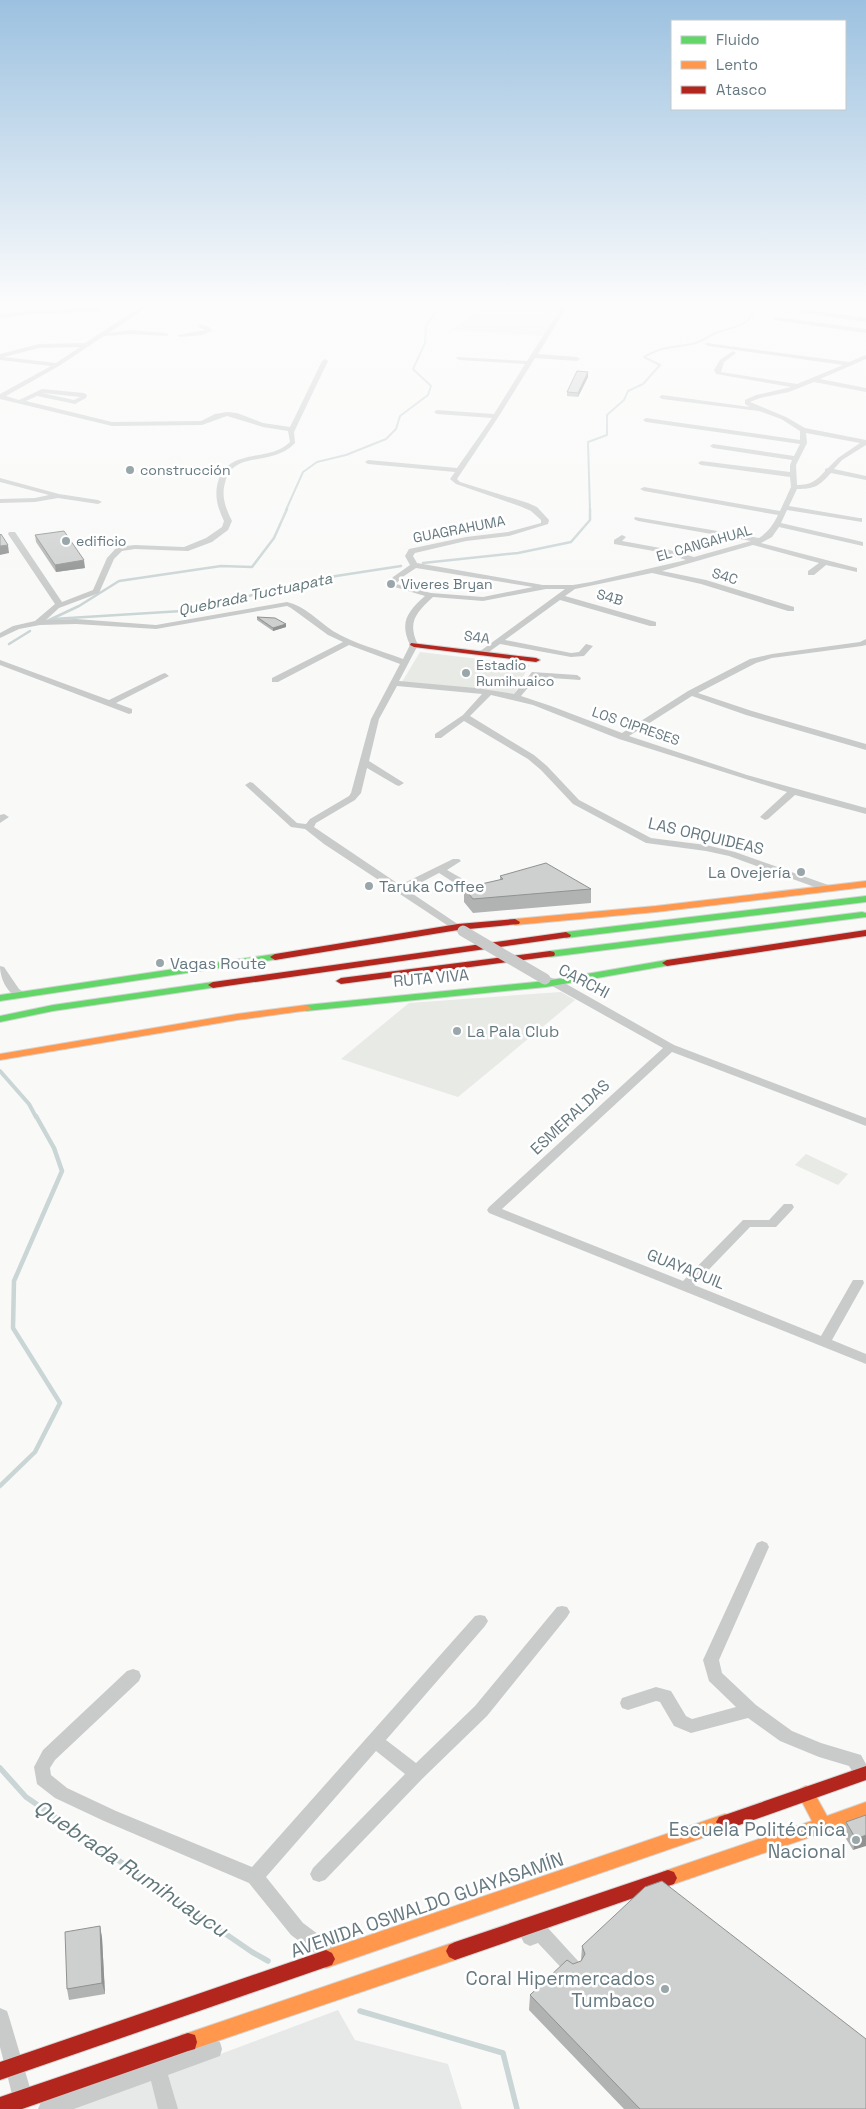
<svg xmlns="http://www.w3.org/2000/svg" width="866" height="2109" font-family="'Space Grotesk',sans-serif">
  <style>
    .built { fill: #e7e9e8 }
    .green { fill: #e8eae6 }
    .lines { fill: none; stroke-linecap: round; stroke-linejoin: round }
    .stream-far4 { stroke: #cad5d5; stroke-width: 2 }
    .stream-far3 { stroke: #cad5d5; stroke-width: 2.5 }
    .stream-far2 { stroke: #cad5d5; stroke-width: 4 }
    .stream-far1 { stroke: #cad5d5; stroke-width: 4.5 }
    .stream { stroke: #cad5d5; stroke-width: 5.5 }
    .fast-casing { stroke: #d4d6d6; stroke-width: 2 }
    .slow-casing { stroke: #d4d6d6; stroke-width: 2 }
    .jam-casing { stroke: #d4d6d6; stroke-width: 2 }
    .street { fill: #c9cbcb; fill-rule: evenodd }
    .fast { fill: #63d668; fill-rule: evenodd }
    .slow { fill: #ff974d; fill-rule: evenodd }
    .jam { fill: #b3261e; fill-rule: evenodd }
    .street-bridge { stroke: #c9cbcb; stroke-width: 11 }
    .wall { fill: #b1b3b3 }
    .shaded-wall { fill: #909292 }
    .building { fill: #ced0d0; stroke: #909292 }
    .poi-dot { fill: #99a6aa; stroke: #fff; stroke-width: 2 }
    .labels { text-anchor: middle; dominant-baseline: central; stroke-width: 5; stroke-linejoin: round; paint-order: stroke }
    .far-poi-label { font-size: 14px; fill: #667980; stroke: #fff; text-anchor: start }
    .far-street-label { font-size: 14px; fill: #667980; stroke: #fff }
    .far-water-label { font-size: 15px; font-style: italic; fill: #61777a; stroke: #fff }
    .street-label { font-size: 16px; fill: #667980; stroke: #fff }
    .poi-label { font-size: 16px; fill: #667980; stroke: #fff; text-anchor: start }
    .near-poi-label { font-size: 19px; fill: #667980; stroke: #fff; text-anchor: end }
    .near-street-label { font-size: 19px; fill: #667980; stroke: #fff }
    .near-water-label { font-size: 21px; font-style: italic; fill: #61777a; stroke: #fff }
  </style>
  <rect width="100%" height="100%" fill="#f9f9f8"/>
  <g class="built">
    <polygon points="498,302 572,302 554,318 549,319 551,320 550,326 543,336 452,330 477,312"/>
    <polygon points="338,2010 355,2040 448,2064 462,2109 74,2109"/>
  </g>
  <g class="green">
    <polygon points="420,652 529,665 514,695 402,682"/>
    <polygon points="561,992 575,1000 458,1097 341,1059 409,1003"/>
    <polygon points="806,1154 848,1174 838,1185 795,1165"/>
  </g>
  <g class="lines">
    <g class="stream-far4">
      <polyline points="286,510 303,472 317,462 346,455 386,439 396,429 400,416 428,395 431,386 413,369 425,343 426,326 443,302"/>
      <path d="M590 510 588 442 607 435V415L624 400 628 391 643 384 660 365 644 357C659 347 675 347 692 344 701 342 706 338 713 334 734 325 751 329 757 302"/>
    </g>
    <g class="stream-far3">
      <polyline points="423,563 518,553 571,542 590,520 590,509"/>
      <polyline points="53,619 182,611 336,576 401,566"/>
      <polyline points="47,621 79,606 119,581 221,566 252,567 274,538 287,509"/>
      <polyline points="9,644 30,631"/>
    </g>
    <polyline class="stream-far2" points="0,1071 29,1104 36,1117"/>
    <polyline class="stream-far1" points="0,1486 35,1452 60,1403 13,1328 14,1281 62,1171 54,1148 36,1116"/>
    <g class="stream">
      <polyline points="0,1768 26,1797 252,1952 268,1961"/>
      <polyline points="360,2011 503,2053 517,2109"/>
    </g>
    <defs>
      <g id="fast">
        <polygon points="866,896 866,902 566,938 561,935 566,932"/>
        <polygon points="862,912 866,913 866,917 550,957 545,954 550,951"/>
        <polygon points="275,954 279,955 280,957 279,959 0,1001 0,995"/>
        <polygon points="667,960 672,963 671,965 546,987 306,1011 301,1008 306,1005 546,981"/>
        <polygon points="213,982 217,983 218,985 217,987 53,1011 0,1022 0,1016 53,1005"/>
      </g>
      <g id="slow">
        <polygon points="866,881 866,887 656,912 515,925 510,922 515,919 656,906"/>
        <polygon points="306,1005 311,1008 310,1010 237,1020 0,1060 0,1054 237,1014"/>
        <polygon points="806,1786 812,1789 827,1816 866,1802 866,1818 668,1886 662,1884 659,1878 662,1872 812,1821 798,1794 800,1789"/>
        <polygon points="725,1814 731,1817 734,1822 731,1827 725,1830 326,1968 320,1965 317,1959 320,1953 326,1950"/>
        <polygon points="455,1942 461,1945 464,1951 461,1957 455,1960 188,2051 181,2049 179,2042 181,2035 188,2033"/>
      </g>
      <g id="jam">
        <polygon points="411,643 536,658 540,660 536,662 414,647 410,645"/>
        <polygon points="515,919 520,922 519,924 458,930 275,960 270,957 275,954 458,924"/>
        <polygon points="866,930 866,936 667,966 662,963 667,960"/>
        <polygon points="566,932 571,935 570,937 213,988 208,985 213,982"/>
        <polygon points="550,951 554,952 555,954 554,956 341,984 336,981 341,978"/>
        <polygon points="866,1766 866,1780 725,1830 719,1827 716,1822 719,1817"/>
        <polygon points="668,1870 674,1872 677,1878 674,1884 668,1886 455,1960 449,1957 446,1951 449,1945 455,1942"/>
        <polygon points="326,1950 332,1953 335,1959 332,1965 0,2080 0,2062"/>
        <polygon points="188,2033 195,2035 197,2042 195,2049 188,2051 22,2109 0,2109 0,2097"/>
      </g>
    </defs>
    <use href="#fast" class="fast-casing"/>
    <use href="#slow" class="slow-casing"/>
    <use href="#jam" class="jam-casing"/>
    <g class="street">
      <polygon points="88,302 94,302 101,309 95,312 36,314 0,318 0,314 36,310 94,308"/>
      <path d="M148 302H154L109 333 131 330 166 333 168 334V336L131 334 104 336 59 366 6 396 19 400 42 389 84 393 87 395 86 398 75 404 37 396 26 401 112 422 201 421 215 414 227 412 237 413 263 423 290 427 322 361 325 359 328 361 294 432 295 443C272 468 233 449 225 483 221 497 226 509 232 521L228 530 212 542 188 551 135 549 122 551 114 559 99 593 59 608 46 620 76 619 156 625 287 602C305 606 318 621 333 631 354 644 380 650 403 659L410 645C399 622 408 611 425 596L388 585 393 577 410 565 405 556 409 549 466 537 508 532 541 523V520L531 511 522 507 456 484 450 479 455 472 368 464 365 462 368 460 457 468 492 418 437 414 434 412 437 410 494 414 525 364 459 360 456 358 457 357 527 361 561 308 570 302H576L565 310 538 354 577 357 580 359 577 361 535 358 499 416 457 479 460 482 528 503 537 507 549 520 548 524 509 536 466 541 415 553 413 556 417 563 543 585H573L591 582 686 560 665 553 614 544V540L622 535 626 537 622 541 666 549 694 557 751 541 638 521 634 519 635 517 759 538C768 532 773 525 778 515L644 491 640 489 644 487 780 511 791 487 790 477 701 465 698 463 701 461 790 472V465L792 460 713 448 710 446 713 444 794 456 800 444 646 422 643 420 646 418 800 440V431L781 419 759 411 662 399 659 397 662 395 750 407 745 404V400L756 395 791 387 716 374 714 370 720 360 733 351 736 353 724 362 721 372 797 384 843 365 708 346 705 344 706 343 849 362 866 355V359L820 379 866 388V392L814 382 789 392 760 398 750 402 786 417 805 428 866 440V445L842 460 834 469 866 476V480L831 473C819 486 815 489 797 489L789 506 859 518H862V522L787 510 781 523 863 542V546L779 527 772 537 761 543 857 568V572L826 565 814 575H808V571L819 563 753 545 662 571 706 580 794 607V611H788L701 584 652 573 575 589 565 596 656 622V626H650L560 600 505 640 571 653 579 652 586 644 593 646 584 656 571 657 500 644 486 654 479 652 565 589H546L483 601 433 597C416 613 407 622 418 645L399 681 476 688 514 694 532 672 577 675 581 678 580 680 537 677 521 696 551 706 622 733 688 691 750 659 772 654 860 642 866 639V645L862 646 772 658 756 663 698 693 752 711 866 744V750L746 715 692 696 629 736 747 775 866 808V814L795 795 768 819 765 820 760 817 762 815 787 792 619 739 533 705 491 695 470 716 534 755 547 766 579 800 651 838 706 845 735 852 831 886 832 888 831 890H823L729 856 706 851 646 843 573 804 541 770 528 759 464 721 441 738H435V734L463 715 482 694 397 686 379 719 369 761 404 783 399 786 396 785 367 768 361 793 355 800 316 823 314 827 400 885 453 859H459L461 861 447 870 461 878 462 880 461 882H453L439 873 407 890 468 931 467 933H459L324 844 305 829 291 827 245 785 250 782 253 783 297 823 306 824 310 819 349 796 351 793 371 719 400 664 349 645 278 682H272V678L343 642 328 635 291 608 287 606 156 629 76 624 40 625 19 629 0 638V633L13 626 35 621 55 604 8 534 9 532H15L62 602 93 590 107 558 117 547 135 545 184 547 206 538 222 527 224 521C217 507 213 492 220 476 234 448 270 462 290 442L288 431 263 427 227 416 202 425 112 426 0 399V394L51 366 0 360V354L39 344 85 343ZM80 347 56 363 4 357 39 348ZM42 393H43L80 397 74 400ZM806 433 860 443 838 458 828 468 825 469V471C816 481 811 485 797 485L796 465 807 443ZM416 568 533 587 483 597 431 593 396 584 401 578Z"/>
      <polygon points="801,309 866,318 866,322 799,312"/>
      <polygon points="776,317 866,329 866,333 774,320"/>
      <polygon points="200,324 209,327 212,331 202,335 180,337 177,335 206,330 198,327"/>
      <polygon points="0,478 59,494 98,500 102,502 98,504 58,498 35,502 0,503 0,499 35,498 49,495 0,482"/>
      <polygon points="0,660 109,700 162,674 165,673 169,676 116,703 132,709 132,713 129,714 0,665"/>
      <polygon points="4,814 9,817 0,823 0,815"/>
      <path d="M0 966 4 967 19 989 28 995 27 997C10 1001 0 980 0 966Z"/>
      <polygon points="549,977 561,981 674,1045 866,1118 866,1126 672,1052 502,1209 683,1281 743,1220 769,1220 784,1204 792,1204 794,1207 792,1210 776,1227 750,1227 694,1285 821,1336 853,1280 863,1280 864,1283 832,1340 866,1354 866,1364 489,1213 487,1210 489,1207 663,1048 545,982 544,980"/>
      <polygon points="762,1541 767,1543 769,1547 719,1660 722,1673 756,1705 792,1731 821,1743 861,1755 866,1764 866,1780 863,1781 857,1779 849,1766 819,1757 780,1741 748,1718 691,1733 674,1726 660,1702 656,1701 628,1710 622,1708 620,1703 622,1698 656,1687 671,1691 686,1716 692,1719 736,1707 709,1681 703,1660 755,1547 757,1543"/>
      <polygon points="562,1606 567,1607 570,1612 567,1617 487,1716 423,1778 325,1880 319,1882 313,1880 310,1874 313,1868 405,1774 376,1751 266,1877 303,1923 338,1949 341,1955 338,1961 332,1964 326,1961 291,1935 249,1883 104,1821 55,1798 37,1784 34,1767 43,1750 127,1671 133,1669 139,1671 141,1676 139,1681 55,1760 50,1768 51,1775 67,1788 116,1811 252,1867 475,1616 480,1615 485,1616 488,1621 485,1626 386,1740 416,1763 475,1706 557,1607"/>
      <polygon points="541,1924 547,1927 579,1962 582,1968 579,1974 573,1977 567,1974 538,1943 530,1946 524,1943 521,1937 524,1931"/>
      <polygon points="0,2008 7,2011 9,2017 33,2098 30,2105 23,2108 16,2105 13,2098 0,2047"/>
      <polygon points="213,2040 220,2042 222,2049 220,2056 168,2075 178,2109 158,2109 151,2081 74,2109 38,2109 41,2102 48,2099"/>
    </g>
    <use href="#fast" class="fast"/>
    <use href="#slow" class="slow"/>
    <use href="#jam" class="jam"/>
    <polyline class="street-bridge" points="463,931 545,979"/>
  </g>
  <g class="wall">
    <polygon points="588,372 588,377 578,397 567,396 567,392"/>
    <polygon points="35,535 85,568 56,572 36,542"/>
    <polygon points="257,617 286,624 286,627 273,631 257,620"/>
    <polygon points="500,876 591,889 591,903 473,913 464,902 464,888 500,880"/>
    <polygon points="866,1815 853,1850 843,1834 846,1822"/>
    <polygon points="100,1926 102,1938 105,1994 69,2000 67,1989"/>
    <polygon points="582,1946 866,2109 624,2109 529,2010 530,1995 573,1964 581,1961"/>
  </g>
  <g class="shaded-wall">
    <polygon points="588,372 588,377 578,397 578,393"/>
    <polygon points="8,545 9,553 0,555 0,546"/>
    <polygon points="84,560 85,568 56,572 55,565"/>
    <polygon points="286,624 286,627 273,631 273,628"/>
    <polygon points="866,1835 866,1846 853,1850 856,1839"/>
    <polygon points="100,1926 102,1938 105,1994 102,1983"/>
  </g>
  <g class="building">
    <polygon points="577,371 588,372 578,393 567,392"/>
    <polygon points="64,531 84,560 55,565 35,535"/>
    <polygon points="1,534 8,545 0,546 0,535"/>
    <polygon points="257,617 275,618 286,624 273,628"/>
    <polygon points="546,863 591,889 473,899 464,888 503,879 500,876"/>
    <polygon points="866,1815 866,1835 856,1839 846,1822"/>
    <polygon points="662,1881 866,2039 866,2109 640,2109 530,1995 567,1960 573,1964 581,1961 585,1954 582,1946 645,1887"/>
    <polygon points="100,1926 102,1983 67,1989 65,1932"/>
  </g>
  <linearGradient id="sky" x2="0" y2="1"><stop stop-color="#9cc1e0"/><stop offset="0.51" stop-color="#fcfcfc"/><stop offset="1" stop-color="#fcfcfc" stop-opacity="0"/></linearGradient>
  <rect width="866" height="597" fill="url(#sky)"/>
  <g class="poi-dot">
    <circle cx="130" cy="470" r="5"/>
    <circle cx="66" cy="541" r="5"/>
    <circle cx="391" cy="584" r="5"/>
    <circle cx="466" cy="673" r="5"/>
    <circle cx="801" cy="872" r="5"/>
    <circle cx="369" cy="886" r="5"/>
    <circle cx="160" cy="963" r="5"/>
    <circle cx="457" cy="1031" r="5"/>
    <circle cx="856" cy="1840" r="5"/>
    <circle cx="665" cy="1989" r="5"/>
  </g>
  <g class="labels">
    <g class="far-poi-label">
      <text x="140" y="470">construcción</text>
      <text x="76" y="541">edificio</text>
      <text x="401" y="584">Viveres Bryan</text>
      <text x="476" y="665">Estadio<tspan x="476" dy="16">Rumihuaico</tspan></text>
    </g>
    <g class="far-street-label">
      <text transform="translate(459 529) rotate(-11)">GUAGRAHUMA</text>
      <text transform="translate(704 543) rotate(-16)">EL CANGAHUAL</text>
      <text transform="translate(725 576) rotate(17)">S4C</text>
      <text transform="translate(610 597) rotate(16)">S4B</text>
      <text transform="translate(477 637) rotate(7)">S4A</text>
      <text transform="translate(636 726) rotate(19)">LOS CIPRESES</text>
    </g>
    <g class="far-water-label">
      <text transform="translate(255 594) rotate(-12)">Quebrada Tuctuapata</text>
    </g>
    <g class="street-label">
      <text transform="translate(706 836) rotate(13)">LAS ORQUIDEAS</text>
      <text transform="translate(431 978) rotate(-5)">RUTA VIVA</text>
      <text transform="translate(584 981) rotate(28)">CARCHI</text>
      <text transform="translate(570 1117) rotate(-43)">ESMERALDAS</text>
      <text transform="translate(686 1269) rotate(22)">GUAYAQUIL</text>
    </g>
    <g class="poi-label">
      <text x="791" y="872" text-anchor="end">La Ovejería</text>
      <text x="379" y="886">Taruka Coffee</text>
      <text x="170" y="963">Vagas Route</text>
      <text x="467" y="1031">La Pala Club</text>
    </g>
    <g class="near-poi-label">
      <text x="846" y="1829">Escuela Politécnica<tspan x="846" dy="22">Nacional</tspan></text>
      <text x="655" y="1978">Coral Hipermercados<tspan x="655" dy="22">Tumbaco</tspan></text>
    </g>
    <g class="near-street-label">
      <text transform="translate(427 1905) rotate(-19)">AVENIDA OSWALDO GUAYASAMÍN</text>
    </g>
    <g class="near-water-label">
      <text transform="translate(131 1868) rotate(34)">Quebrada Rumihuaycu</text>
    </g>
  </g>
  <rect x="671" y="20" width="175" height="90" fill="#ffffff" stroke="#c2c9cc"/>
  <rect x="681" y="36" width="25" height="8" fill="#63d668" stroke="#c2c9cc"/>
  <text x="716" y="45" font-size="15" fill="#667980">Fluido</text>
  <rect x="681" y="61" width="25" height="8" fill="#ff974d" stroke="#c2c9cc"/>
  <text x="716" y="70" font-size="15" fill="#667980">Lento</text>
  <rect x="681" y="86" width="25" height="8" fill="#b3261e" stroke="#c2c9cc"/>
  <text x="716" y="95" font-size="15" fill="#667980">Atasco</text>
</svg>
